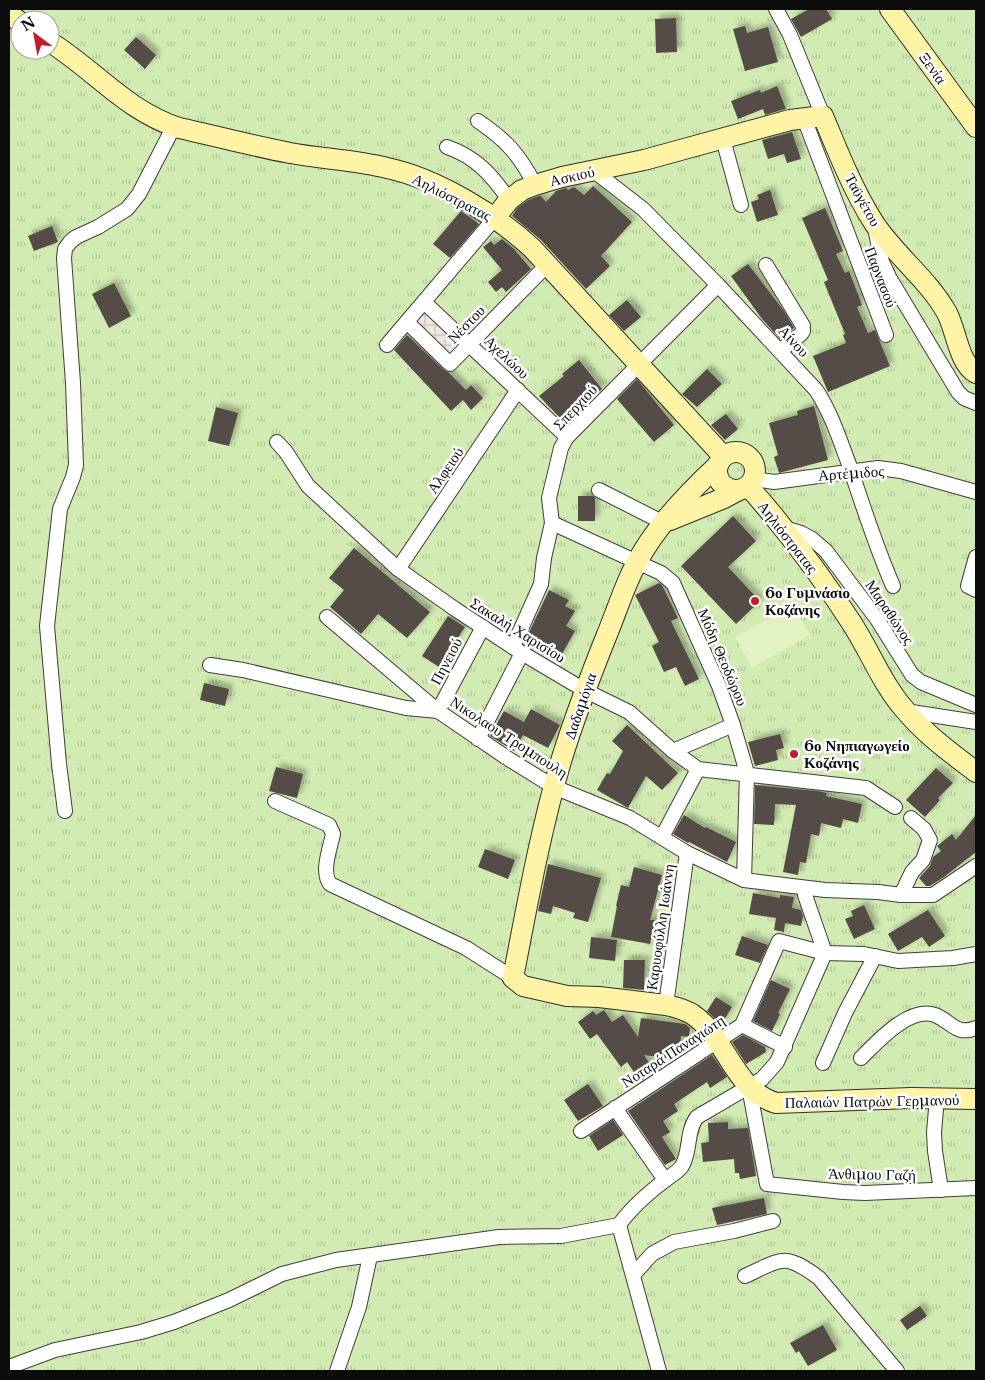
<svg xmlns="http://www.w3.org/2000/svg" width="985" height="1380" font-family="'Libre Baskerville',serif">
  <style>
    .park { fill: url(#park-tufts); fill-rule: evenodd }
    .pitch { fill: #e3f2c4 }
    .plaza { fill: url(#plaza-grid) }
    .building { fill: #554c47; filter: url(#shadow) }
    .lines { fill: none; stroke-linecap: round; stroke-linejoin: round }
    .street-casing { stroke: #3e3e3e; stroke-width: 16 }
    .secondary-casing { stroke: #2d2d2d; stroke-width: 22 }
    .street { stroke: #fff; stroke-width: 14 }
    .secondary { stroke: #fff3a5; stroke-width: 20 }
    .poi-dot { fill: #c21d28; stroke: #fff; stroke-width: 2 }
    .labels { text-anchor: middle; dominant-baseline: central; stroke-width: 5; stroke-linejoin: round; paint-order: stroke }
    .street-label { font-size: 15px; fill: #0b0b0b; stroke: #fff }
    .poi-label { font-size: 15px; font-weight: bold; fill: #0b0b0b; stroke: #fff; text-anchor: start }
  </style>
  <defs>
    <pattern id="park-tufts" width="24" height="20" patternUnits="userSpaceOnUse" patternTransform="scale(1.25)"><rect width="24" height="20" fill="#d1ebb2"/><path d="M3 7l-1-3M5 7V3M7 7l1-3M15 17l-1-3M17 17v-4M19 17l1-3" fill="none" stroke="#b2c898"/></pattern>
    <pattern id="plaza-grid" width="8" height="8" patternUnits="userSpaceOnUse" patternTransform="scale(1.25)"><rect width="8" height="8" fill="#eee8da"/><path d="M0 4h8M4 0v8" fill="none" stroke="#cbc6ba"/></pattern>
    <filter id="shadow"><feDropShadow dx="4.5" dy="-4.5" stdDeviation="2.5" flood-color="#0004"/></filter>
  </defs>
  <rect width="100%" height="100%" fill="#fffaea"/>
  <path class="park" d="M9 9H976V1371H9ZM20 20H50V50H20Z"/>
  <polygon class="pitch" points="793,605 810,635 752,668 735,637"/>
  <polygon class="plaza" points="425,310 463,346 450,360 413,324"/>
  <g class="building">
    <polygon points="809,9 826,9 832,19 801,37 791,19"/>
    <polygon points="676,18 677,52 656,53 655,19"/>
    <polygon points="745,26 747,33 768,27 778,62 745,71 733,29"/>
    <polygon points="136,37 156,55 145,69 124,50"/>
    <polygon points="777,86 786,109 765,115 763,109 738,119 731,101 760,90 761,93"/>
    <polygon points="792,132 801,159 787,163 784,154 768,159 762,140"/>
    <polygon points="593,186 632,222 601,256 610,266 586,289 541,240 512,216 517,208 528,200 539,196 541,196 546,202 556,191 566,188 568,190 574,187 584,195"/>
    <polygon points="770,190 778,215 757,222 751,202 759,199 757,195"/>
    <polygon points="825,208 843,251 836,254 845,273 849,271 862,305 857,307 868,333 875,330 890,366 828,392 813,356 846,343 843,335 845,334 824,282 828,280 802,218"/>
    <polygon points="461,211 479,224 450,258 433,244"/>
    <polygon points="52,226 58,242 34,251 28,236"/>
    <polygon points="502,239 514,249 531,269 506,292 502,287 496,292 488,282 502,270 483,247 491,241 494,245"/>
    <polygon points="748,264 784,311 794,328 780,339 762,319 731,276"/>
    <polygon points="114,283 131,316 109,328 92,294"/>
    <polygon points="627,300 641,317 624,331 609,315"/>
    <polygon points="407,335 444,370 449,373 466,390 471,385 483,398 471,410 463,400 451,411 394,350"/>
    <polygon points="579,360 602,389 562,420 539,396 564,376 562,374"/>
    <polygon points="707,369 722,384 697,407 682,394"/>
    <polygon points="637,379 674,425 654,442 617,399"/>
    <polygon points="814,406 828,460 779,473 774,457 778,455 769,423 798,415 797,411"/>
    <polygon points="216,407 238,413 229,446 208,441"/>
    <polygon points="726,414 738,429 725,440 711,425"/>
    <polygon points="578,496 593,496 595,497 595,521 578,521"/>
    <polygon points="733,516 756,541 728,567 760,601 736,624 681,566"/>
    <polygon points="354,548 430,612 407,638 378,614 361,634 330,607 344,590 329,578"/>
    <polygon points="659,583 662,585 678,618 671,621 699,679 685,686 676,667 664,672 652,646 659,642 635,595"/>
    <polygon points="549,590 569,600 565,606 575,611 566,626 575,631 558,661 524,643"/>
    <polygon points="448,616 465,627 439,667 422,656"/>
    <polygon points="204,683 229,689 225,706 200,700"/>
    <polygon points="531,709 560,725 548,748 523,735 514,751 490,736 504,711 524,722"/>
    <polygon points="627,725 678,773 662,790 646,776 628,808 597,790 607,773 610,774 623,751 612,741"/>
    <polygon points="780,734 784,748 776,750 778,760 755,766 748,742"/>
    <polygon points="276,767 303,774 297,798 269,791"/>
    <polygon points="936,768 953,783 938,798 940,800 925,817 906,800"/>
    <polygon points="755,785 817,791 827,793 826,796 862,804 858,823 843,819 841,828 821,823 819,836 811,834 806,863 800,862 798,875 783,872 796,805 775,804 774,825 754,824"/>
    <polygon points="684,815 705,828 706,827 736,842 727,862 689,842 688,843 673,834"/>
    <polygon points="976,815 976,852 944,877 930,886 926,886 919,878 930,866 933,857 941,851 937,846 952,834 956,840"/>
    <polygon points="485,849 515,860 508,879 478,867"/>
    <polygon points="548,864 601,878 588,922 573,918 575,913 553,906 551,914 538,911"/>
    <polygon points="634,867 662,875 650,920 655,920 650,944 611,937 617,906 616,906 621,885 629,887"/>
    <polygon points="753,893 780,898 780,895 794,897 792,908 801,910 803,916 801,926 785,923 784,932 774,930 776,918 749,914"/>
    <polygon points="864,905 875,929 854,939 845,919 853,916 851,911"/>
    <polygon points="928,910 945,936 929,947 922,937 898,951 888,934"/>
    <polygon points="742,936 768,945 760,963 735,955"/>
    <polygon points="591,937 617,940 615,961 589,958"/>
    <polygon points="624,960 645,960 644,990 623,988"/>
    <polygon points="771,980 790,989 778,1013 780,1014 772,1031 753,1021"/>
    <polygon points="716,997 732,1007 721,1025 707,1011"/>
    <polygon points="604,1010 612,1022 623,1015 638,1037 641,1018 685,1024 690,1028 689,1037 681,1036 679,1056 674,1059 644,1055 655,1072 640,1081 627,1062 621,1067 597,1034 590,1039 578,1022 593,1011 596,1015"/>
    <polygon points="743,1035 765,1047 766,1052 746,1064 732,1042"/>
    <polygon points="712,1055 727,1077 710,1088 707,1082 674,1104 678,1111 663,1121 670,1132 662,1137 676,1159 665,1165 628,1111"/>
    <polygon points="588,1084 603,1106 578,1121 564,1100"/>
    <polygon points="613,1120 623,1135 598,1151 589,1136"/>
    <polygon points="728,1122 728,1129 748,1128 756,1176 740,1179 739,1173 735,1173 734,1159 703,1162 701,1143 709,1142 708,1123"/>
    <polygon points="764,1198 767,1214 717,1225 712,1208"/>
    <polygon points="920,1306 927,1316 907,1330 900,1320"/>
    <polygon points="823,1325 837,1350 808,1366 799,1351 796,1353 790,1343"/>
  </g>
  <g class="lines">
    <defs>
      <g id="street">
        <polyline points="776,9 790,35 823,116"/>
        <polyline points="804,118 886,335"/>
        <path d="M478 121C506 140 519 154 535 185"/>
        <polyline points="723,139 741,205"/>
        <path d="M447 147C476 157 492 175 509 200"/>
        <path d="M594 171 643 209 718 285 816 390C832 414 840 441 850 467 863 507 876 547 893 586"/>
        <polyline points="875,228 882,262 889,277 958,392 964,398 976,403"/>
        <polyline points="766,265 803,326 803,331 801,334 780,351"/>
        <polyline points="424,302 567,437"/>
        <polyline points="407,322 450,364 547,265"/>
        <polyline points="387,345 495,218"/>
        <polyline points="277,442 286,452 308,486 398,569 455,609 522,653 586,691 629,712 673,751 698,769 866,788 895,807"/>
        <polyline points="754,479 774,482 878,468 901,471 976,492"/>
        <polyline points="599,490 664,523"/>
        <polyline points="552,523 661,573 673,583 719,686 733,725 747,773 744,880"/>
        <polyline points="784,528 801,533 812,539 826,551 877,619 912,675 921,682 976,705"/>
        <polyline points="976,557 968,586 976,590"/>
        <polyline points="398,569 518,390"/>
        <polyline points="327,617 438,711 507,758 554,787 630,818 687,853 744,880 825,890 878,892 901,895 933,895 976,866"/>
        <polyline points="513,647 541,584 544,558 552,523 549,498 561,448 567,437 718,285"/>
        <polyline points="210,665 243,670 406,708 438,711 483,627"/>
        <polyline points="905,711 976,722"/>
        <polyline points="478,739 522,653"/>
        <polyline points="673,751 733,725"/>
        <path d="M275 801 329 825 333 834C330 849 321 871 330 884L466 948 513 978"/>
        <polyline points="65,811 59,764 47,626 60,509 73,477 76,465 73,383 64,258 65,249 70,242 76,237 98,227 127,209 139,194 174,126"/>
        <polyline points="662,837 698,769"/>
        <polyline points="805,895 825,953"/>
        <polyline points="901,895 912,872 923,860 930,840 924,829 911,818"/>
        <polyline points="666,1005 687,853"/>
        <polyline points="742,1025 785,1047"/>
        <path d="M861 1058C877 1042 909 1006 935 1015 952 1022 956 1036 976 1028"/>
        <polyline points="823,1063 845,1013 875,956"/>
        <polyline points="749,1087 767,1184 843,1192 865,1193 976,1188"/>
        <polyline points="937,1098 934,1132 935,1151 941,1190"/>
        <polyline points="615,1108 665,1180"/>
        <polyline points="581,1131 742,1025 779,941 825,953 864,954 898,961 953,958 976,954"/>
        <path d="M619 1225C631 1208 647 1194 664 1181 670 1176 678 1172 682 1166 691 1151 686 1131 697 1117L762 1079 777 1062 825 953"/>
        <polyline points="619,1225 659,1371"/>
        <polyline points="634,1274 652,1254 674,1242 734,1231 773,1221"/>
        <path d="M745 1276C782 1259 784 1252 819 1278L897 1371"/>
        <polyline points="9,1367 55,1350 141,1332 174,1322 229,1300 282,1274 336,1260 499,1237 561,1236 619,1225"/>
        <polyline points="337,1371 359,1307 370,1256"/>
      </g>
      <g id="secondary">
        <polyline points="890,9 976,127"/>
        <polyline points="9,14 20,22"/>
        <path d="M50 42C96 71 125 110 179 128 216 136 253 146 290 153 322 159 356 160 387 168 436 178 496 215 532 248L723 456"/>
        <path d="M495 218 509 200 522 190 535 185 562 177 644 160 790 120 823 116C838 152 853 190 874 223 895 255 928 279 947 313 956 330 959 364 976 373"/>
        <circle cx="736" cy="471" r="19"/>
        <path d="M718 465C691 490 663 519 644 550 627 577 618 608 606 637 590 677 574 719 561 761 540 832 527 906 513 978L523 986 567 996 599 997 666 1005C675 1007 684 1009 692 1014 727 1037 732 1089 776 1103L911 1098 976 1099"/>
        <path d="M748 486C786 529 820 574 851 622 870 651 882 684 905 710 925 734 951 753 976 772"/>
        <polyline points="670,520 724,498 739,490"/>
      </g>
    </defs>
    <use href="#street" class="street-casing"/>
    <use href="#secondary" class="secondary-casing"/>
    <use href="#street" class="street"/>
    <use href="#secondary" class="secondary"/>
  </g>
  <g class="poi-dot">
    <circle cx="755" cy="601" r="5"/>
    <circle cx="794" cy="754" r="5"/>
  </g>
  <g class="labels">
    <g class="street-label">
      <text transform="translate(933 68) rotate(54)">Ξενία</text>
      <text transform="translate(572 176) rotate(-13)">Ασκιού</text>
      <text transform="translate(452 197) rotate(27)">Αηλιόστρατας</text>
      <text transform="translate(863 200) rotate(61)">Ταϋγέτου</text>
      <text transform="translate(881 277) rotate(69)">Παρνασού</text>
      <text transform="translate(466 324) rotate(-46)">Νέστου</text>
      <text transform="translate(794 341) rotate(47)">Αίνου</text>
      <text transform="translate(507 357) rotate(43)">Αχελώου</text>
      <text transform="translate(575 407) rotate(-47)">Σπερχιού</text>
      <text transform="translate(445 470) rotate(-56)">Αλφειού</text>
      <text transform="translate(851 473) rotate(-4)">Αρτέμιδος</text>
      <text transform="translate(788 537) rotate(52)">Αηλιόστρατας</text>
      <text transform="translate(890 612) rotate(56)">Μαραθώνος</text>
      <text transform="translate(518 630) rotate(32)">Σακαλή Χαρισίου</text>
      <text transform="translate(723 657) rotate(67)">Μόδη Θεοδώρου</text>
      <text transform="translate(446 661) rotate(-62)">Πηνειού</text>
      <text transform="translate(580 706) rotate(-71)">Δαδαμόγια</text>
      <text transform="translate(509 737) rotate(33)">Νικολαου Τρομπουλη</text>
      <text transform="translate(660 927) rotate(-82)">Καρυοφύλλη Ιωάννη</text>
      <text transform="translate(673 1051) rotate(-33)">Νοταρά Παναγιώτη</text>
      <text transform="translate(872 1101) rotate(-1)">Παλαιών Πατρών Γερμανού</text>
      <text transform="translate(872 1174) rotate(1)">Άνθιμου Γαζή</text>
    </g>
    <g class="poi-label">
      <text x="765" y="592">6ο Γυμνάσιο<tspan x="765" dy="17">Κοζάνης</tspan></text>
      <text x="804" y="745">6ο Νηπιαγωγείο<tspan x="804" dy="17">Κοζάνης</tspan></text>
    </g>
  </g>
  <rect width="985" height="1380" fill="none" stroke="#0b0b0b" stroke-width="20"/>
  <g transform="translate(35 35) rotate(328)"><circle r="24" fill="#ffffff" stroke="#9d9d9d"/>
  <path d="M0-4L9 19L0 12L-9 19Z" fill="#c21d28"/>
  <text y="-8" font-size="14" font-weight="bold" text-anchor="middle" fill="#0b0b0b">N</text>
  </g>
</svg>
